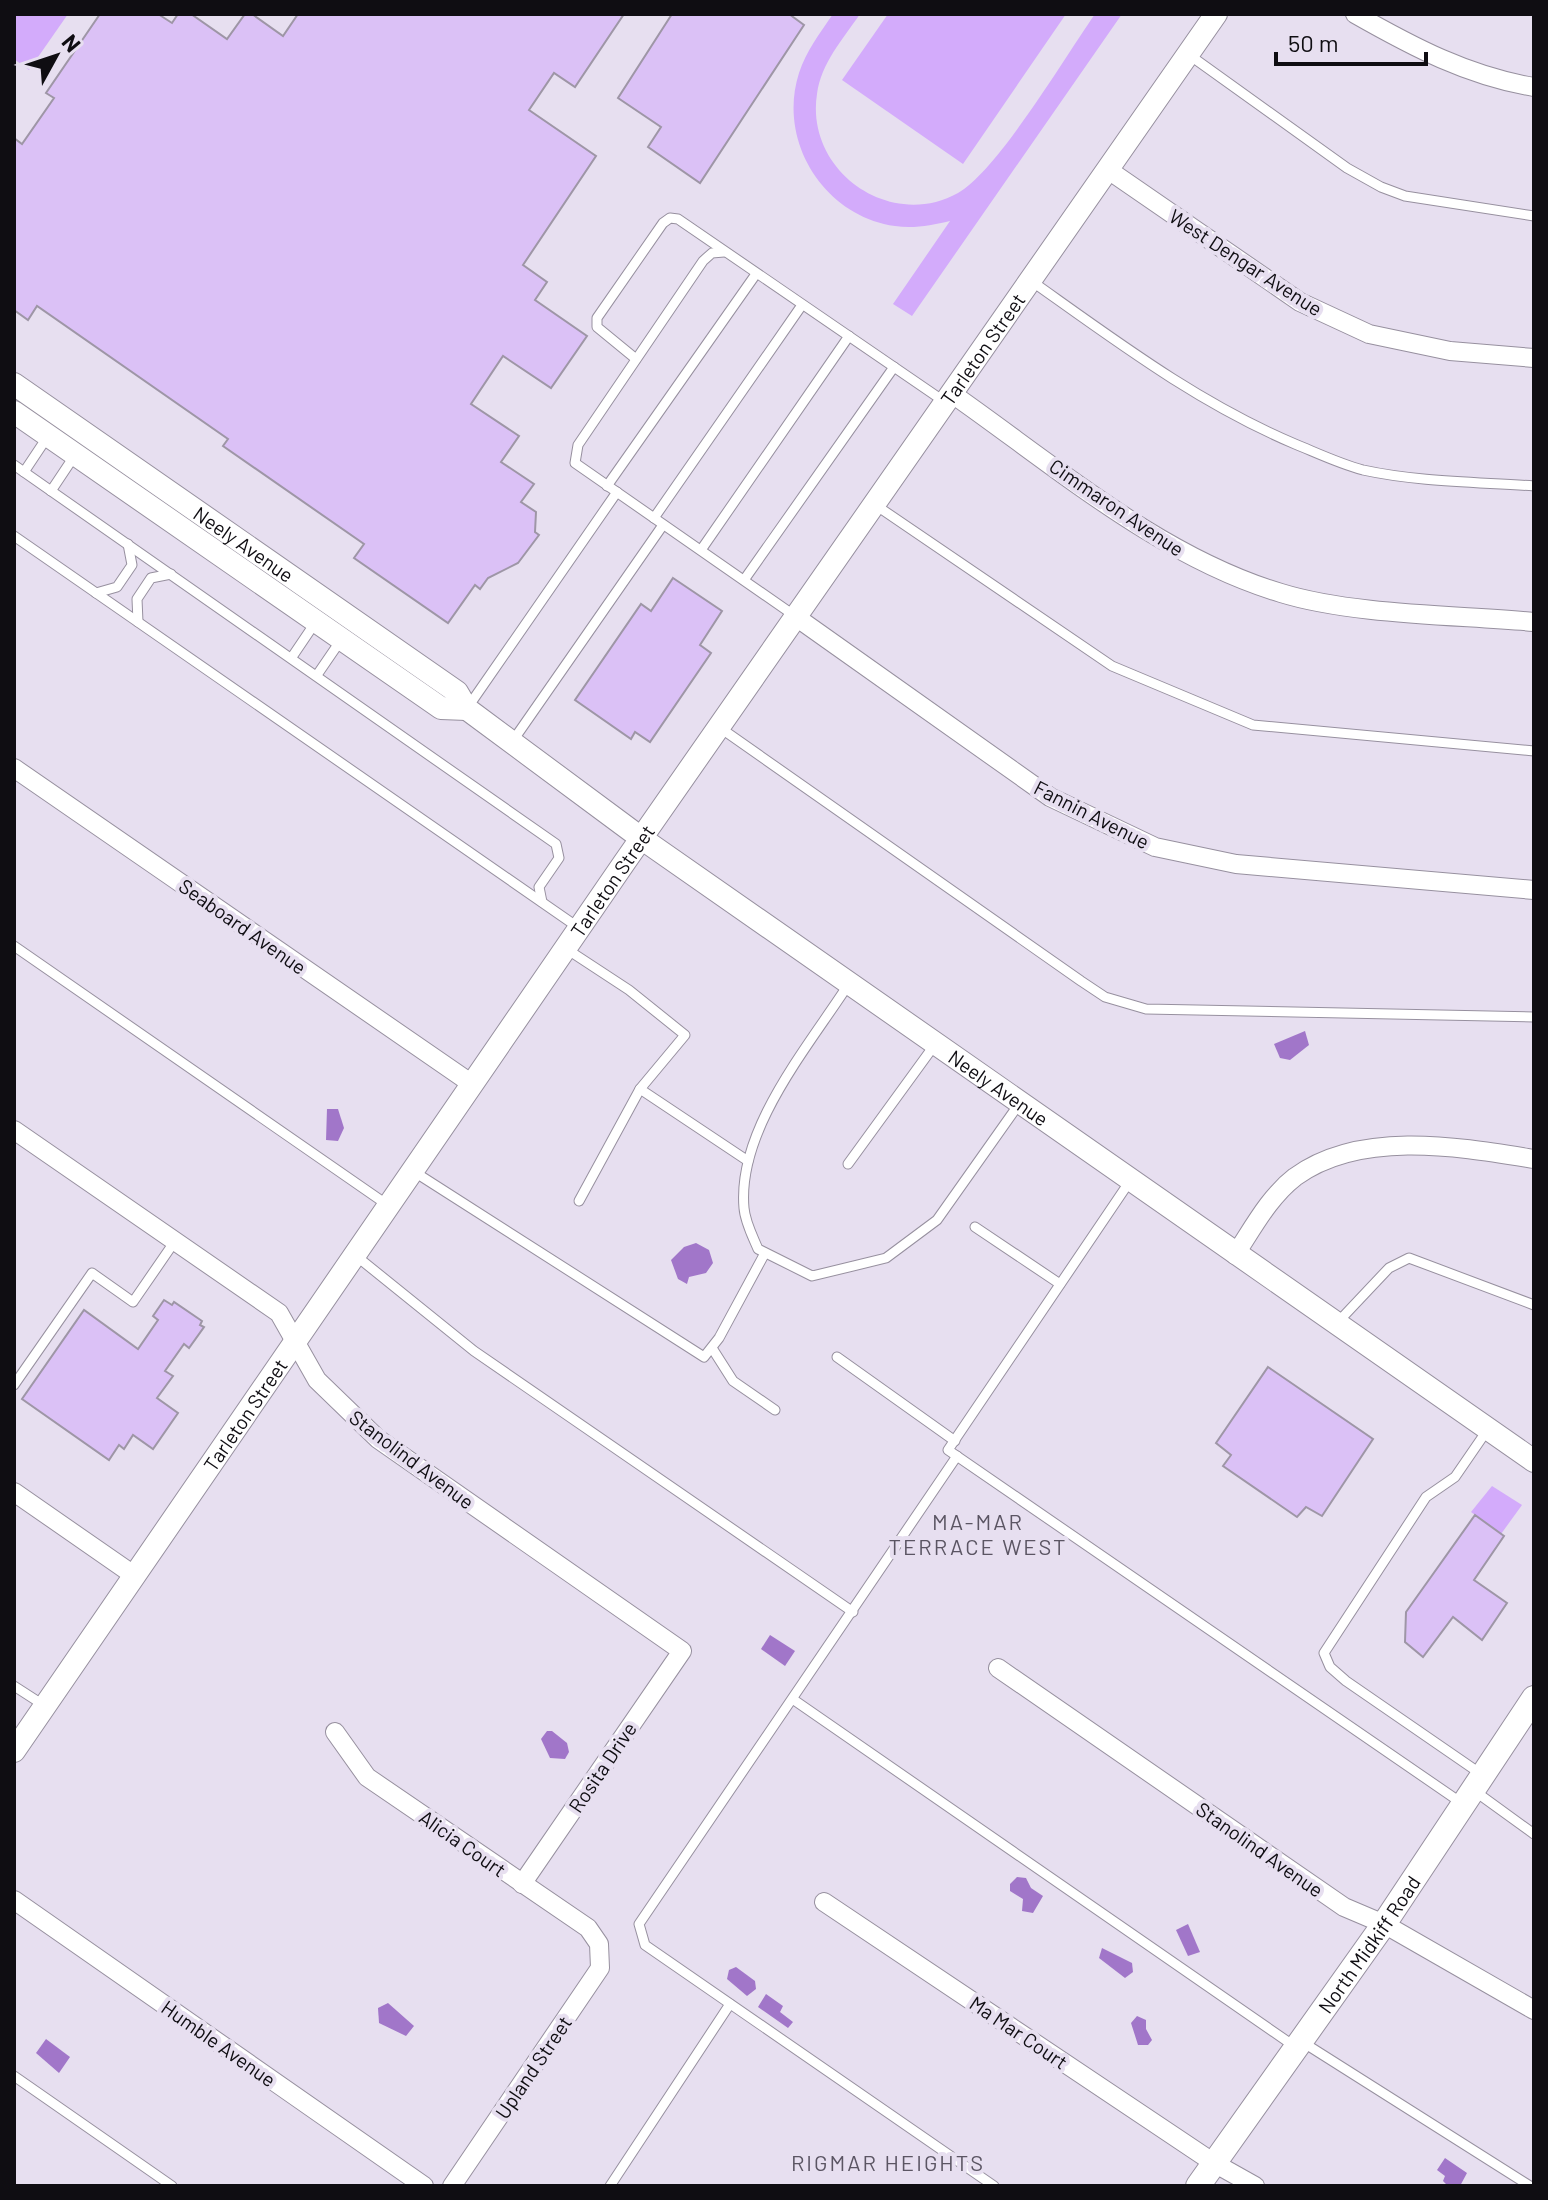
<svg xmlns="http://www.w3.org/2000/svg" width="1548" height="2200" font-family="Barlow,sans-serif">
  <style>
    .green { fill: #d3abfb }
    .water { fill: #a176c9 }
    .building { fill: #dbc1f6; stroke: #9e96a6; stroke-width: 2 }
    .lines { fill: none; stroke-linecap: round; stroke-linejoin: round }
    .service-casing { stroke: #97909f; stroke-width: 11 }
    .minor-casing { stroke: #97909f; stroke-width: 20 }
    .tertiary-casing { stroke: #97909f; stroke-width: 24 }
    .secondary-casing { stroke: #97909f; stroke-width: 26 }
    .service { stroke: #fff; stroke-width: 9 }
    .minor { stroke: #fff; stroke-width: 18 }
    .tertiary { stroke: #fff; stroke-width: 22 }
    .secondary { stroke: #fff; stroke-width: 24 }
    .labels { text-anchor: middle; dominant-baseline: central; stroke-width: 8; stroke-linejoin: round; paint-order: stroke }
    .street-label { font-size: 20px; fill: #0f0d12; stroke: #e7dff0 }
    .neighbourhood-label { font-size: 22px; letter-spacing: 2px; fill: #5b5563; stroke: #e7dff0 }
  </style>
  <rect width="100%" height="100%" fill="#e7dff0"/>
  <g class="green">
    <polygon points="14,14 68,14 29,70 14,59"/>
    <path d="M833 14H860C843 39 821 63 817 94 805 171 890 231 958 193 998 170 1065 57 1095 14H1122L912 316 893 304 950 221C932 225 914 229 895 226 824 216 777 141 799 73 806 51 820 33 833 14Z"/>
    <polygon points="888,14 1066,14 963,164 842,80"/>
    <polygon points="1492,1486 1522,1505 1501,1534 1471,1512"/>
  </g>
  <g class="water">
    <polygon points="1305,1031 1309,1045 1290,1060 1280,1058 1274,1044"/>
    <polygon points="327,1109 338,1109 344,1128 338,1141 326,1140"/>
    <polygon points="696,1243 709,1250 713,1263 706,1273 689,1277 687,1284 678,1279 671,1260 684,1247"/>
    <polygon points="770,1635 795,1651 785,1666 761,1649"/>
    <polygon points="547,1731 552,1731 567,1743 569,1752 565,1759 550,1758 541,1739"/>
    <polygon points="1017,1877 1026,1878 1031,1888 1043,1896 1033,1913 1022,1911 1023,1899 1010,1891 1010,1884"/>
    <polygon points="1188,1924 1200,1952 1188,1956 1176,1930"/>
    <polygon points="1102,1948 1132,1963 1133,1972 1125,1978 1099,1958"/>
    <polygon points="736,1967 755,1981 756,1989 747,1996 727,1979 729,1970"/>
    <polygon points="766,1994 783,2006 780,2012 793,2022 788,2028 758,2007"/>
    <polygon points="388,2003 414,2026 406,2036 379,2023 378,2008"/>
    <polygon points="1137,2016 1146,2020 1146,2029 1152,2040 1148,2045 1138,2045 1131,2023"/>
    <polygon points="46,2039 70,2057 59,2073 36,2053"/>
    <polygon points="1445,2158 1467,2173 1460,2186 1448,2186 1443,2181 1445,2176 1437,2170"/>
  </g>
  <g class="building">
    <polygon points="100,14 158,14 172,23 178,14 191,14 227,39 245,14 252,14 283,36 298,14 624,14 575,87 554,73 529,110 596,156 523,265 547,282 535,300 587,336 551,388 503,356 471,404 519,436 501,462 534,484 521,502 536,512 535,532 539,535 518,563 488,578 480,589 475,585 448,623 354,558 364,544 223,446 228,439 37,306 28,320 14,310 14,138 22,144 54,98 46,93"/>
    <polygon points="672,14 789,14 804,25 700,183 648,147 661,127 618,98"/>
    <polygon points="673,578 722,611 700,645 711,653 650,742 635,732 631,739 575,700 641,604 651,611"/>
    <polygon points="164,1300 172,1305 174,1302 202,1321 200,1325 204,1327 189,1348 184,1344 165,1371 173,1376 157,1398 178,1413 153,1449 133,1435 124,1449 119,1445 109,1460 22,1399 84,1310 138,1349 158,1320 153,1316"/>
    <polygon points="1268,1367 1373,1439 1322,1516 1306,1507 1297,1517 1223,1466 1231,1455 1216,1443"/>
    <polygon points="1475,1515 1504,1536 1474,1580 1507,1603 1482,1640 1453,1617 1423,1657 1405,1642 1406,1612"/>
  </g>
  <g class="lines">
    <defs>
      <g id="service">
        <polyline points="1188,54 1347,168 1381,187 1405,196 1534,216"/>
        <polyline points="724,252 712,253 703,261 578,445 575,463 795,616"/>
        <path d="M1030 280C1116 341 1198 403 1295 444 1317 453 1340 464 1363 470 1418 482 1478 482 1534 486"/>
        <polyline points="636,359 597,327 597,318 663,223 670,218 678,219 945,402"/>
        <polyline points="14,465 556,844 559,858 539,887 542,902"/>
        <polyline points="24,472 48,436"/>
        <polyline points="607,486 756,274"/>
        <polyline points="51,491 75,455"/>
        <polyline points="874,504 1112,666 1253,725 1534,751"/>
        <polyline points="654,518 802,305"/>
        <polyline points="14,536 579,928"/>
        <polyline points="701,550 849,336"/>
        <polyline points="744,580 894,367"/>
        <polyline points="96,593 117,587 132,565 128,544"/>
        <polyline points="138,622 137,599 151,578 171,574"/>
        <polyline points="292,657 315,623"/>
        <polyline points="317,675 341,640"/>
        <polyline points="468,707 617,492"/>
        <polyline points="719,727 1081,981 1105,997 1146,1009 1534,1017"/>
        <polyline points="512,742 663,525"/>
        <polyline points="14,946 389,1206"/>
        <polyline points="565,948 629,990 685,1035 640,1089 748,1161"/>
        <path d="M850 982C809 1046 737 1129 744 1208 745 1222 753 1237 758 1249L812 1276 886 1258 937 1220 1019 1104"/>
        <polyline points="848,1164 936,1043"/>
        <polyline points="413,1171 704,1357 719,1338 765,1253"/>
        <polyline points="1130,1181 948,1450 1463,1804"/>
        <polyline points="579,1201 640,1089"/>
        <polyline points="975,1227 1060,1284"/>
        <polyline points="355,1255 474,1351 853,1612"/>
        <polyline points="1338,1322 1389,1268 1409,1258 1534,1305"/>
        <polyline points="712,1348 733,1381 775,1410"/>
        <polyline points="837,1357 955,1441"/>
        <polyline points="14,1385 92,1273 133,1302 175,1241"/>
        <polyline points="957,1456 639,1924 645,1945 994,2186"/>
        <polyline points="14,1686 45,1706"/>
        <polyline points="794,1700 1294,2046"/>
        <polyline points="1481,1774 1346,1681 1330,1667 1324,1653 1426,1497 1455,1477 1488,1429"/>
        <polyline points="1476,1792 1534,1834"/>
        <polyline points="1304,2043 1530,2186"/>
        <polyline points="14,2076 172,2186"/>
        <polyline points="610,2186 730,2004"/>
      </g>
      <g id="minor">
        <path d="M1355 14C1413 47 1468 76 1534 87"/>
        <polyline points="1107,169 1300,302 1369,334 1450,351 1534,358"/>
        <path d="M951 393C1054 465 1160 557 1281 593 1352 615 1458 615 1534 622"/>
        <polyline points="796,617 1050,797 1155,847 1236,864 1534,890"/>
        <polyline points="14,768 472,1084"/>
        <polyline points="14,1130 279,1313 317,1380 378,1439 682,1651 522,1884"/>
        <path d="M1235 1255C1253 1228 1269 1197 1295 1177 1361 1129 1460 1147 1534 1159"/>
        <polyline points="14,1492 135,1576"/>
        <polyline points="998,1668 1344,1907 1384,1924 1534,2010"/>
        <polyline points="335,1732 367,1777 588,1928 599,1944 600,1968 452,2186"/>
        <polyline points="14,1900 424,2186"/>
        <polyline points="824,1902 1214,2163 1255,2186"/>
      </g>
      <g id="tertiary">
        <path id="s1" d="M14 384 457 692 467 709 641 838 1534 1461"/>
        <polyline points="14,412 441,708 467,709"/>
        <path id="s2" d="M14 1751 624 863 1216 14"/>
      </g>
      <g id="secondary">
        <path id="s3" d="M1198 2186 1384 1924 1534 1698"/>
      </g>
    </defs>
    <use href="#service" class="service-casing"/>
    <use href="#minor" class="minor-casing"/>
    <use href="#tertiary" class="tertiary-casing"/>
    <use href="#secondary" class="secondary-casing"/>
    <use href="#service" class="service"/>
    <use href="#minor" class="minor"/>
    <use href="#tertiary" class="tertiary"/>
    <use href="#secondary" class="secondary"/>
  </g>
  <g class="labels">
    <g class="street-label">
      <text transform="translate(1246 262) rotate(33)">West Dengar Avenue</text>
      <text stroke="none"><textPath href="#s2" startOffset="1704">Tarleton Street</textPath></text>
      <text transform="translate(1117 507) rotate(34)">Cimmaron Avenue</text>
      <text stroke="none"><textPath href="#s1" startOffset="280">Neely Avenue</textPath></text>
      <text transform="translate(1092 814) rotate(27)">Fannin Avenue</text>
      <text stroke="none"><textPath href="#s2" startOffset="1056">Tarleton Street</textPath></text>
      <text transform="translate(243 926) rotate(35)">Seaboard Avenue</text>
      <text stroke="none"><textPath href="#s1" startOffset="1212">Neely Avenue</textPath></text>
      <text stroke="none"><textPath href="#s2" startOffset="408">Tarleton Street</textPath></text>
      <text transform="translate(412 1459) rotate(37)">Stanolind Avenue</text>
      <text transform="translate(602 1767) rotate(-56)">Rosita Drive</text>
      <text transform="translate(463 1843) rotate(35)">Alicia Court</text>
      <text transform="translate(1260 1849) rotate(35)">Stanolind Avenue</text>
      <text stroke="none"><textPath href="#s3" startOffset="296">North Midkiff Road</textPath></text>
      <text transform="translate(1019 2032) rotate(34)">Ma Mar Court</text>
      <text transform="translate(219 2043) rotate(35)">Humble Avenue</text>
      <text transform="translate(533 2067) rotate(-56)">Upland Street</text>
    </g>
    <g class="neighbourhood-label">
      <text x="978" y="1521">MA-MAR<tspan x="978" dy="25">TERRACE WEST</tspan></text>
      <text x="888" y="2162">RIGMAR HEIGHTS</text>
    </g>
  </g>
  <rect width="1548" height="2200" fill="none" stroke="#0f0d12" stroke-width="32"/>
  <g transform="translate(56 56) rotate(50)" stroke="#e7dff0" stroke-width="6" paint-order="stroke">
  <path d="M0-6L14 30L0 20L-14 30Z" fill="#0f0d12"/>
  <text y="-12" font-size="22" font-weight="bold" text-anchor="middle" fill="#0f0d12">N</text>
  </g>
  <path d="M1276 52v12h150v-12" fill="none" stroke="#0f0d12" stroke-width="4"/>
  <text x="1288" y="52" font-size="24" fill="#0f0d12" stroke="#e7dff0" stroke-width="6" paint-order="stroke">50 m</text>
</svg>
